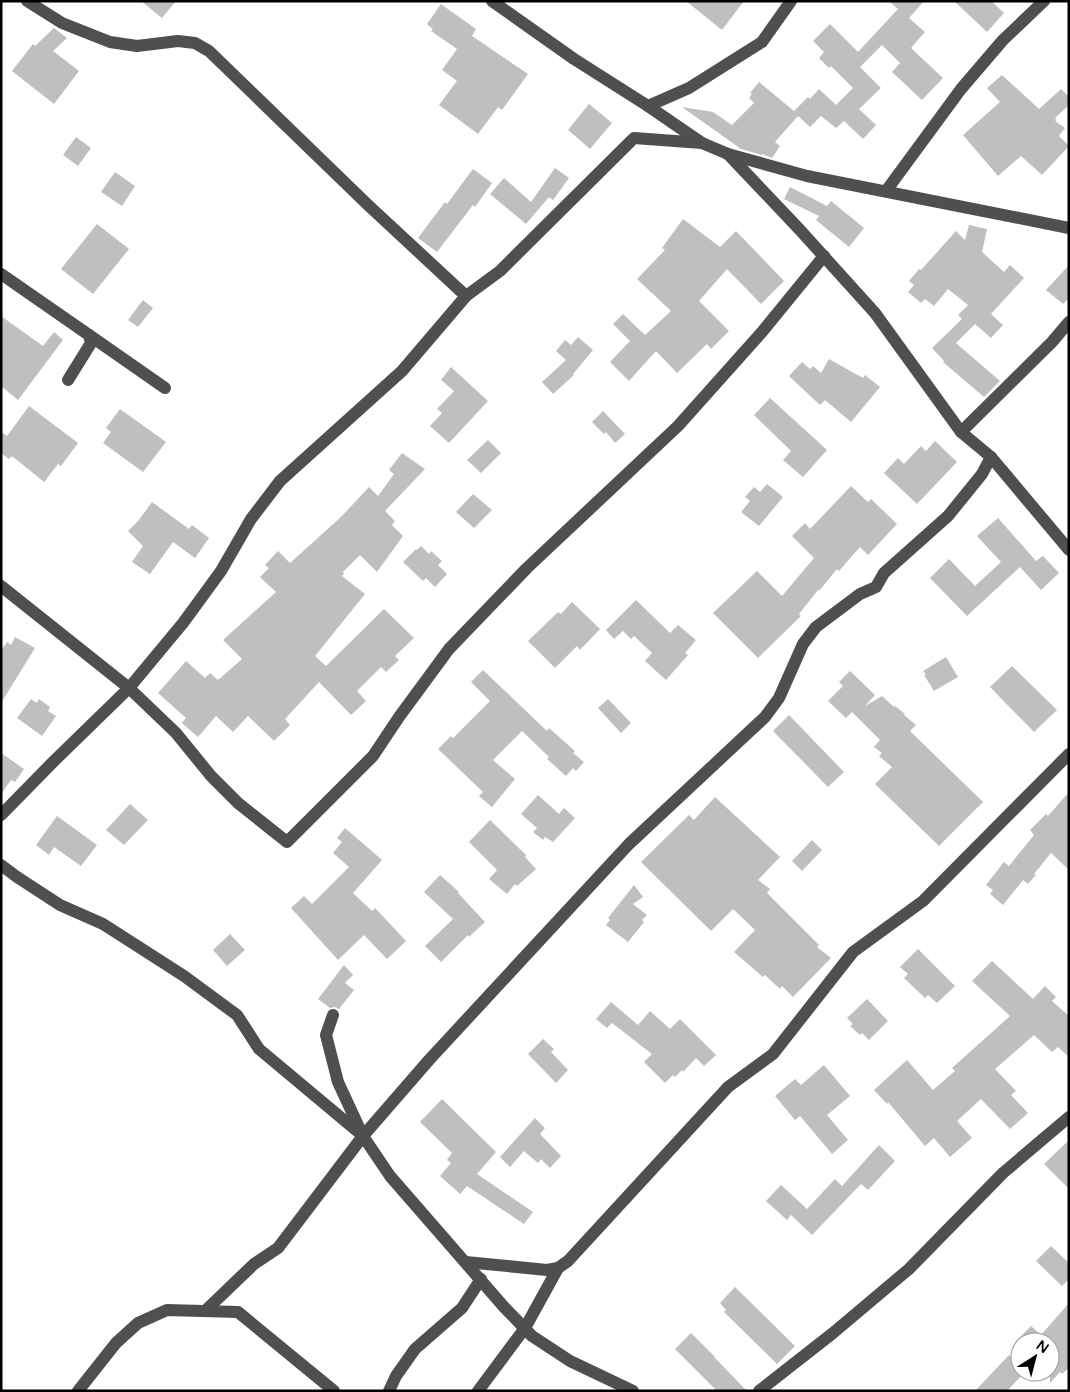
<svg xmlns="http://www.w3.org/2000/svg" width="1070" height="1392" font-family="'Varela Round',sans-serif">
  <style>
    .building { fill: #bfbfbf }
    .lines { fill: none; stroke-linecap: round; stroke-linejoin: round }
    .minor { stroke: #4f4f4f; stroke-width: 12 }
  </style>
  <rect width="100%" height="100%" fill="#fff"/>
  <g class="building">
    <polygon points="141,1 176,1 162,18"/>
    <polygon points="686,1 744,1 722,30"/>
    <polygon points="889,1 924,1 909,18 925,32 911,48 943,78 922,100 892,72 900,63 882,45 860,67 881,88 859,109 876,125 863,139 844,121 836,128 821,116 810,127 798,116 775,142 780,146 772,158 762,154 762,155 741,149 682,107 713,112 732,125 754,103 749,98 752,94 750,93 759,82 794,111 808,97 810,99 819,89 836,105 853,88 831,66 829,68 819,58 824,52 813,41 830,24 858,52 898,9"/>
    <polygon points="954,1 991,1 1004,13 987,32"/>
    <polygon points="441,4 476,29 472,36 528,74 502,110 498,107 478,134 439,105 457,81 442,70 457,49 431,31 433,29 427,24"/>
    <polygon points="54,28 67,38 53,51 79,71 54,104 12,71 33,44 35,46"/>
    <polygon points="1002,75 1039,109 1061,89 1069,97 1069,105 1055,118 1057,120 1055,121 1065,128 1059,136 1069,146 1042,175 1021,156 998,176 963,135 1000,102 987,88"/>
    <polygon points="589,104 612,123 590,149 568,130"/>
    <polygon points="76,137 91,148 78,166 63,155"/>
    <polygon points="555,168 569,178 553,200 549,197 526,224 490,194 504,178 531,202"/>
    <polygon points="473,169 492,183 475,207 473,205 437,252 418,238 445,202 447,204"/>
    <polygon points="115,172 135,186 122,206 101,192"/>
    <polygon points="790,187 827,206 831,201 864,228 849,247 816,220 819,216 784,199"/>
    <polygon points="683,219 720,247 736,231 784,281 761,304 727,269 699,301 729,331 711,349 707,344 677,373 656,351 629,381 610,362 630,341 613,324 623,314 645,335 671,311 637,279 665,250 662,248"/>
    <polygon points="97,224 129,249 93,294 61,269"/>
    <polygon points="969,225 987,229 982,252 1004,272 1010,265 1024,278 991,314 1003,325 991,338 975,324 956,343 1000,381 984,397 943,362 944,361 932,348 962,319 958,315 968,305 948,289 934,306 925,299 921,303 908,292 914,285 909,281 919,269 921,270 956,231 965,240"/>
    <polygon points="1069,265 1069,298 1063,304 1046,290"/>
    <polygon points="143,300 153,308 138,327 128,320"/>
    <polygon points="1,316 43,346 54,332 63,340 18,400 1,386"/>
    <polygon points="578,337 593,350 573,374 574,375 553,394 542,382 566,360 556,351 565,340 571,345"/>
    <polygon points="829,359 863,378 865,375 880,387 851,422 825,400 820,405 789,376 802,362 810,369 813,366 821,373"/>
    <polygon points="451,367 488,401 449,443 430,426 442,413 437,409 454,391 441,380"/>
    <polygon points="770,398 827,450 803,477 783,460 791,451 754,415"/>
    <polygon points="29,406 78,443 61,466 58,464 44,482 12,456 9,459 1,453 1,432 7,436"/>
    <polygon points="120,409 166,442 143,472 103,443 111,432 106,428"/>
    <polygon points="603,411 625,434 615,443 606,432 604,434 592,422"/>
    <polygon points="488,440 501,453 481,473 467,460"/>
    <polygon points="935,441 957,462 917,504 884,473 898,458 904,464 921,446 926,451"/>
    <polygon points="402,453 425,469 385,511 395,521 392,525 403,536 377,572 360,555 343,572 344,574 342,576 365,594 315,656 326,666 384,609 414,638 395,656 399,660 386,672 381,667 357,691 366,701 351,715 319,682 285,719 290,725 274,741 248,716 233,732 216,716 198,737 182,723 186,718 158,693 186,661 205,678 210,673 218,680 242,659 223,640 276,592 260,577 269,568 265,565 278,551 290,563 341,517 369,487 378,496 394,474 389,470"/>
    <polygon points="767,484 783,497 759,526 741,512 750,501 745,497 754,487 760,492"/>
    <polygon points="851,486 868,502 871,499 897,524 868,555 860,547 839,571 837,569 819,591 818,590 799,614 801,616 758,658 713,613 757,571 782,596 814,558 792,536 805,523 810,529"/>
    <polygon points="473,494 492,510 474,528 456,512"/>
    <polygon points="152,502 189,529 192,525 209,538 195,558 173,542 150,574 132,562 143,546 128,531 138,521"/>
    <polygon points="998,518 1036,561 1043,556 1059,573 1041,590 1020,567 967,616 930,578 949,559 975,586 1001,562 977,536"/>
    <polygon points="421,546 429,554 431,551 442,561 438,565 447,574 435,587 426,578 423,581 403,562 416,549 417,550"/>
    <polygon points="636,600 670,633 678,625 696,640 685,653 688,655 666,680 645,661 652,653 634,636 631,639 623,631 614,639 606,630"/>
    <polygon points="572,602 600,629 580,650 577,646 555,668 528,641 558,612 561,614"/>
    <polygon points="15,637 35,648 1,703 1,651 7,642 11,645"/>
    <polygon points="946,657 958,677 934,691 924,675 926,674 923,671"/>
    <polygon points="1012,666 1057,710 1034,732 990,687"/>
    <polygon points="483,670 547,731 549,728 575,751 573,753 584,762 576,771 573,768 566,776 547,759 549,757 522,731 493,760 515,779 492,807 479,796 483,792 438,749 451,736 453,738 490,701 471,682"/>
    <polygon points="850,671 875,695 865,706 882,696 894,707 895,706 905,714 904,715 916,725 910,731 983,802 939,846 875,784 892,767 879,756 882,753 874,747 880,740 852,712 846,718 828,701 843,686 839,682"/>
    <polygon points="31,699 37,703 39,699 50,707 48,711 56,716 42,736 17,718"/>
    <polygon points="608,699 631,723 621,733 598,708"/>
    <polygon points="789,715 844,772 828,787 773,731"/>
    <polygon points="1,753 24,769 15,782 11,780 1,794"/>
    <polygon points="1069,792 1069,870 1051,853 1034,874 1036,875 1028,884 1023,880 1003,905 990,894 993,890 986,885 1004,862 1009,866 1034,835 1030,830 1046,814 1048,816"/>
    <polygon points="538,795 559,814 564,808 575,818 553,842 545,837 543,840 533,832 537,828 521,814"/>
    <polygon points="715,797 780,857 758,880 770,889 767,893 819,945 817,947 831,958 793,997 782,986 780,989 765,975 763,977 734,952 755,930 733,909 711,931 641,862 689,815 694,820"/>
    <polygon points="130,804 148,820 124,845 106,830"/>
    <polygon points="57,816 97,845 81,866 54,847 49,855 36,845"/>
    <polygon points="490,820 526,855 525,857 536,869 517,886 515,884 507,894 489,879 497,870 469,842"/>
    <polygon points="345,828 382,860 353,893 372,911 375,908 406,941 387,959 364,935 338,960 291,908 304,896 312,904 349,867 333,853 342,842 337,838"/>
    <polygon points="812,840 822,850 802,871 792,861"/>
    <polygon points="440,875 459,892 458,893 485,922 469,937 468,935 441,962 425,946 453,919 424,892"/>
    <polygon points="634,885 643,897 633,904 647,915 642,920 644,922 628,942 606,925 610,920 608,918"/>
    <polygon points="230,934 245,950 227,966 213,950"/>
    <polygon points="918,949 955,986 937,1003 928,995 925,998 904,978 908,974 900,967"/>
    <polygon points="992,961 1033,999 1045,986 1056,997 1052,1001 1069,1016 1069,1057 1058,1047 1052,1052 1034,1035 995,1069 1016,1091 1011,1095 1028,1113 1010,1129 981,1099 957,1121 972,1138 950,1157 934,1138 925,1146 888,1102 887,1104 874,1090 907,1060 933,1090 955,1071 952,1068 1010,1016 972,981"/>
    <polygon points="344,965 353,975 345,983 354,990 339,1009 335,1007 330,1008 318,999"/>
    <polygon points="867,999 888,1021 869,1040 862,1033 860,1035 850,1026 853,1024 847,1018"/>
    <polygon points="611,1002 638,1025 650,1011 670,1029 680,1019 716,1055 704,1066 696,1058 683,1072 682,1070 675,1077 673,1075 665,1083 644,1062 652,1054 612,1023 607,1028 596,1019"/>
    <polygon points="543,1039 554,1049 551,1052 568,1070 556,1083 528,1054"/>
    <polygon points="824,1065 850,1096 827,1115 848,1140 832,1154 800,1116 795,1120 775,1096 795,1079 801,1085"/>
    <polygon points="442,1099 496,1152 477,1174 533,1212 524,1224 467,1186 460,1194 440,1176 451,1163 447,1160 452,1153 420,1122"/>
    <polygon points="535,1118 545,1128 540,1134 561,1156 550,1168 541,1159 538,1163 524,1151 510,1167 500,1157"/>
    <polygon points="1069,1140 1069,1189 1044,1164"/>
    <polygon points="879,1145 895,1161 868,1190 861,1184 812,1235 791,1215 787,1220 766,1201 781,1185 807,1209 835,1179 842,1186"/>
    <polygon points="1051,1246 1069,1263 1069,1279 1062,1286 1036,1261"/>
    <polygon points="735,1287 795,1346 777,1364 724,1312 726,1310 720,1303"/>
    <polygon points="1069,1303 1069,1368 1062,1374 1060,1372 1050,1383 1050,1342 1015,1342 1031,1326 1041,1335"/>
    <polygon points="691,1333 715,1357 714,1357 747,1391 717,1391 675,1349"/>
    <polygon points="1009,1355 1020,1366 1020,1372 1025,1372 1007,1391 975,1391"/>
  </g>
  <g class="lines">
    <g class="minor">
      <polyline points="27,1 62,23 110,42 137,46 178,41 195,43 209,51 368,205 466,296"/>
      <polyline points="492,1 574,59 648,106 702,143 728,154 807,176 1069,228"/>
      <polyline points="648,106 689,88 762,42 791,1"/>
      <polyline points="728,154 800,230 875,313 961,432 991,457 1069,550"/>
      <polyline points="886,191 961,89 1003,40 1044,1"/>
      <polyline points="1,274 89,335 91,343 68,380"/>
      <polyline points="89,335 165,388"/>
      <polyline points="961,432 1052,342 1069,322"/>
      <polyline points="1,586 129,688 176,733 211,776 238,803 287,842 373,756 399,717 449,649 527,568 678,426 762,332 824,256"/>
      <polyline points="1,815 54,761 129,688 183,623 221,571 251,519 280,481 402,371 466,296 500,271 634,138 702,143"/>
      <polyline points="1,865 17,877 60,905 103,924 184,976 237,1015 259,1049 363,1136 278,1248 254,1264 205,1311"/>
      <polyline points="333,1015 326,1035 338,1082 363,1136 390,1176 504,1307 532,1336 570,1361 633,1391"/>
      <polyline points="363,1136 429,1060 629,844 765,717 779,698 803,644 816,627 860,594 876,587 884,573 948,516 982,474 991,457"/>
      <polyline points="466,1262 547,1270 558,1268 568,1261 728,1087 773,1054 853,952 923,901 1069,754"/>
      <polyline points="78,1391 116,1343 138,1323 167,1310 238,1312 334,1391"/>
      <polyline points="389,1391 396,1376 415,1349 462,1308 481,1279"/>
      <polyline points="478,1391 525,1328 558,1268"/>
      <polyline points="759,1391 833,1333 909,1269 1003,1173 1069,1117"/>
    </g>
  </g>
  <rect width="1070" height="1392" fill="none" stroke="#000000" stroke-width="5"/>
  <g transform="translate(1035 1357) rotate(36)"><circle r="24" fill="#ffffff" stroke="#999999"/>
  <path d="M0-4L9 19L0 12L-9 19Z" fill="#000000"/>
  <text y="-8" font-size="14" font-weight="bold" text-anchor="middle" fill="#000000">N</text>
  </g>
</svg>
